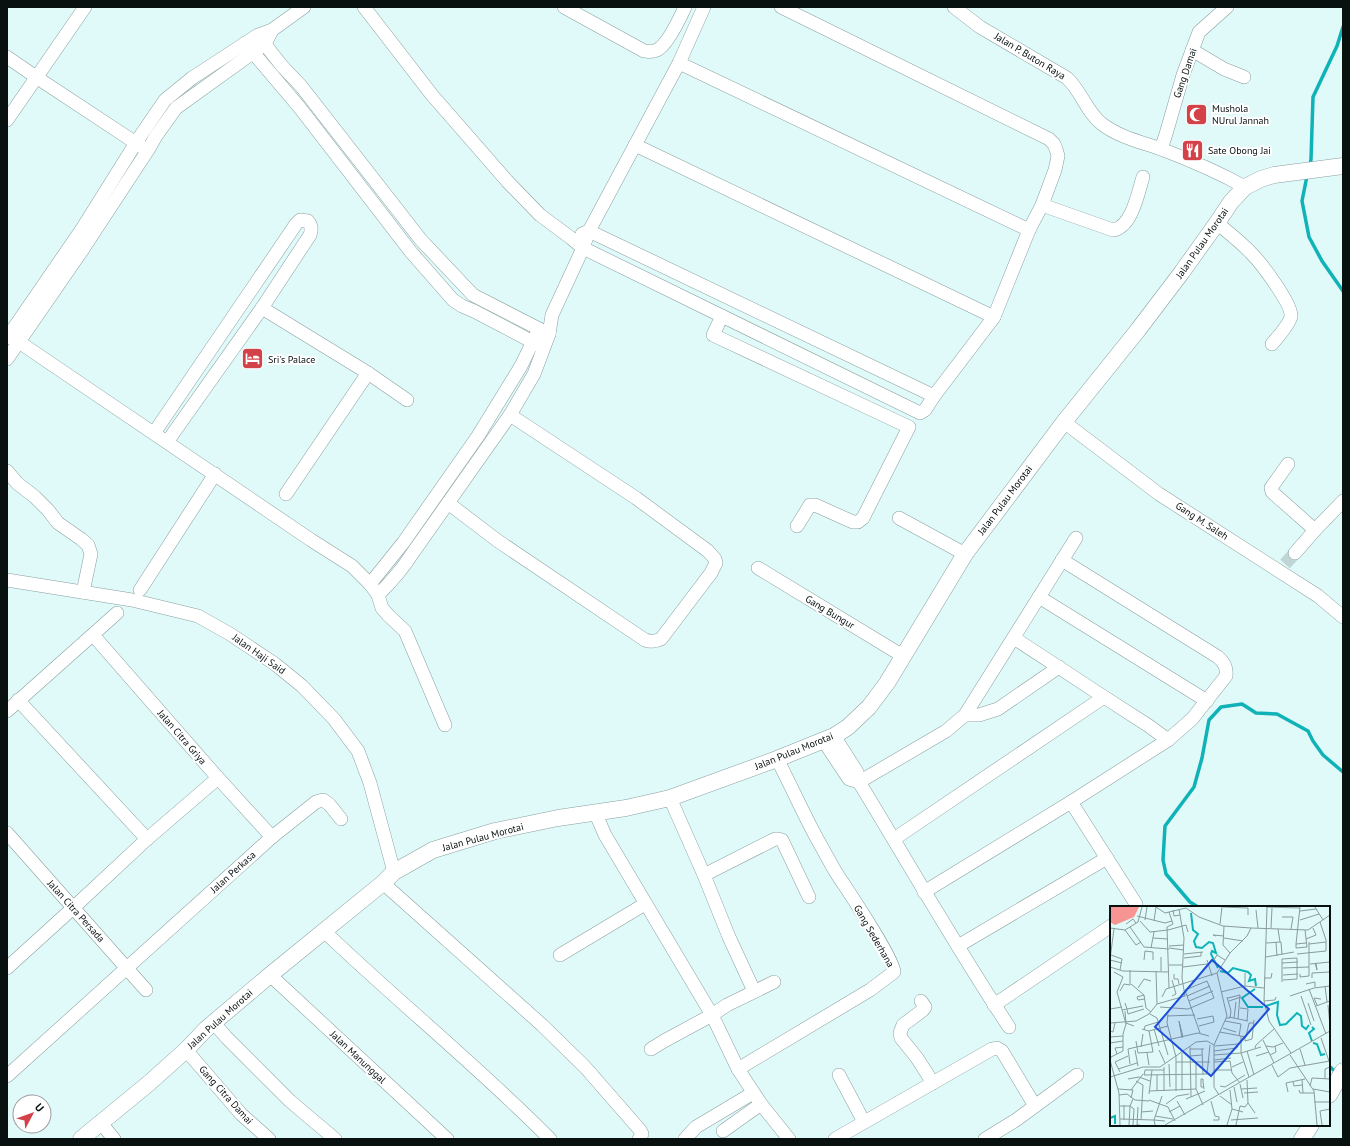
<svg xmlns="http://www.w3.org/2000/svg" width="1350" height="1146" font-family="'PT Sans',sans-serif">
  <style>
    .lines { fill: none; stroke-linecap: round; stroke-linejoin: round }
    .stream { stroke: #0fb3b7; stroke-width: 3.5 }
    .minor-tunnel { stroke: #c0d6d6; stroke-width: 13; stroke-dasharray: 13 6; stroke-linecap: butt }
    .minor-casing { stroke: #899fa0; stroke-width: 14 }
    .tertiary-casing { stroke: #899fa0; stroke-width: 17 }
    .minor { stroke: #fff; stroke-width: 13 }
    .tertiary { stroke: #fff; stroke-width: 16 }
    .labels { text-anchor: middle; dominant-baseline: central; stroke-width: 4; stroke-linejoin: round; paint-order: stroke }
    .street-label { font-size: 10px; fill: #081010; stroke: #fff }
    .poi-label { font-size: 10px; fill: #081010; stroke: #fff; text-anchor: start }
    .inset-river { fill: none; stroke: #0fb3b7; stroke-width: 2 }
    .inset-road { fill: none; stroke: #8a9c9c; stroke-width: 1 }
    .view { fill: #1d4ed8; fill-opacity: 0.15; stroke: #1d4ed8; stroke-width: 2 }
    .inset-edge { fill: none; stroke: #081010; stroke-width: 2 }
  </style>
  <rect width="100%" height="100%" fill="#e0f9f9"/>
  <g class="lines">
    <g class="stream">
      <polyline points="1310,166 1311,159 1313,97 1337,46 1343,27"/>
      <polyline points="1307,176 1302,201 1309,237 1322,261 1343,291"/>
      <polyline points="1198,907 1190,902 1166,874 1163,860 1165,826 1194,787 1202,758 1209,720 1221,707 1242,704 1256,713 1277,714 1308,731 1313,741 1323,755 1343,772"/>
      <polyline points="1329,1066 1337,1073"/>
    </g>
    <polyline class="minor-tunnel" points="1285,564 1295,553"/>
    <defs>
      <g id="minor">
        <polyline points="364,7 432,95 507,181 540,215 571,238 583,248 920,413 925,410 934,396 994,317 1029,230 1042,205 1055,170 1058,156 1056,149 1054,144 1049,139 781,7"/>
        <path d="M564 7 644 51C649 52 653 52 657 50 667 45 680 18 685 7"/>
        <path d="M954 7 980 27 1067 78C1082 92 1087 113 1102 124 1119 137 1141 142 1161 149 1190 160 1218 172 1245 187"/>
        <polyline points="260,38 282,66 301,86 421,240 473,295 549,334"/>
        <polyline points="245,43 300,108 411,252 453,300 462,306 474,311 533,342 543,348"/>
        <polyline points="1192,50 1224,69 1244,77"/>
        <polyline points="7,57 36,77 142,147"/>
        <polyline points="679,63 1029,230"/>
        <polyline points="7,120 85,7"/>
        <polyline points="635,145 994,317"/>
        <polyline points="1161,149 1166,134 1183,75 1199,32 1227,7"/>
        <path d="M1042 205 1113 230C1132 227 1138 193 1143 177"/>
        <path d="M1217 223C1229 233 1242 243 1252 254 1261 263 1292 304 1291 316 1290 324 1277 338 1272 344"/>
        <polyline points="582,234 589,231 934,396"/>
        <polyline points="262,308 368,373 407,400"/>
        <polyline points="722,316 713,335 909,427 863,518 858,522 853,522 815,505 810,505 797,526"/>
        <polyline points="7,333 19,342 311,540 352,566 370,584 378,595 382,608 388,615 405,631 445,725"/>
        <polyline points="7,338 82,229 139,138 165,100 192,78 258,35 272,30 304,7"/>
        <polyline points="7,359 83,249 148,150 156,136 176,108 265,44 272,30"/>
        <polyline points="1064,422 1159,494 1318,596 1343,617"/>
        <path d="M154 433 296 224 300 220 308 221C312 226 312 230 310 235L262 308 167 442"/>
        <polyline points="1288,464 1273,485 1271,488 1272,492 1315,530"/>
        <polyline points="7,471 17,483 35,497 48,510 58,523 81,539 88,545 91,554 83,592"/>
        <polyline points="286,494 368,373"/>
        <path d="M448 503 498 541 645 640C651 642 655 642 661 639L711 573 716 563 715 559 708 551 636 498 510 415"/>
        <polyline points="899,518 965,554"/>
        <polyline points="1295,553 1315,530 1343,501"/>
        <polyline points="758,568 903,656"/>
        <polyline points="7,580 132,600 198,616 230,634 275,664 302,686 334,719 358,751 370,783 394,872"/>
        <polyline points="370,584 403,543 478,436 521,366 536,335"/>
        <polyline points="140,590 215,474"/>
        <path d="M378 595C391 582 402 570 412 554L510 415 534 374 549 334 552 315 583 248 589 231 679 63 704 7"/>
        <polyline points="1039,597 1207,701"/>
        <polyline points="93,635 218,778 272,837"/>
        <polyline points="1014,638 1104,697 1149,726 1168,740"/>
        <polyline points="18,700 147,839"/>
        <polyline points="7,711 117,613"/>
        <polyline points="965,715 979,715 998,709 1059,667"/>
        <path d="M834 736 857 772 859 782C909 864 956 947 1009 1027"/>
        <polyline points="823,740 849,779 859,782 946,731 965,715 1076,538"/>
        <polyline points="670,798 704,875 729,937 754,991"/>
        <polyline points="1071,802 1136,904 1136,907"/>
        <polyline points="595,812 605,835 712,1015 738,1069 761,1104 789,1139"/>
        <polyline points="7,833 146,990"/>
        <polyline points="894,839 1104,697"/>
        <polyline points="704,875 775,839 778,839 782,840 809,897"/>
        <polyline points="383,883 542,1025 585,1067 640,1130 642,1134 639,1139"/>
        <path d="M924 892 1071 802 1168 740 1192 719 1226 676C1227 668 1225 663 1218 657L1062 560"/>
        <path d="M324 931C398 1002 478 1066 550 1139"/>
        <polyline points="958,946 1107,858"/>
        <polyline points="560,955 645,904"/>
        <polyline points="7,968 73,908 147,839 218,778"/>
        <polyline points="270,975 447,1139"/>
        <polyline points="921,1001 925,1007 923,1010 903,1025 900,1033 901,1038 917,1058 933,1083"/>
        <polyline points="994,1005 1111,926"/>
        <polyline points="214,1023 226,1037 290,1101 335,1139"/>
        <polyline points="651,1049 664,1041 712,1015 727,1005 774,982"/>
        <polyline points="186,1050 241,1114 269,1139"/>
        <path d="M738 1069 870 990 894 972C894 960 854 900 845 886 835 873 828 858 820 844 804 816 792 787 777 759"/>
        <polyline points="839,1075 864,1122"/>
        <polyline points="7,1076 272,837 316,802 323,800 329,804 341,819"/>
        <polyline points="101,1123 114,1139"/>
        <polyline points="723,1131 761,1104"/>
        <polyline points="685,1139 696,1127 753,1093"/>
        <polyline points="835,1139 992,1049 997,1048 1002,1051 1035,1106"/>
        <polyline points="985,1139 1016,1120 1077,1075"/>
      </g>
      <g id="tertiary">
        <polyline points="1329,1095 1343,1071"/>
        <polyline points="81,1139 148,1084 186,1050 206,1029 270,975 383,883 394,872 433,850 495,831 558,818 626,808 670,798 777,759 834,736 848,727 869,707 887,683 965,554 1064,422 1138,330 1182,272 1217,223 1231,202 1245,187 1261,179 1274,175 1343,166"/>
        <polyline points="1302,1139 1311,1125"/>
      </g>
    </defs>
    <use href="#minor" class="minor-casing"/>
    <use href="#tertiary" class="tertiary-casing"/>
    <use href="#minor" class="minor"/>
    <use href="#tertiary" class="tertiary"/>
  </g>
  <defs>
    <symbol id="mosque-square" viewBox="-11 -11 22 22"><rect x="-9" y="-9" width="18" height="18" rx="4" fill="#d24248" stroke="#fff"/><path d="M3.5-4.9A6 6 0 1 0 3.5 4.9A5 5 0 1 1 3.5-4.9Z" fill="#fff"/></symbol>
    <symbol id="restaurant-square" viewBox="-11 -11 22 22"><rect x="-9" y="-9" width="18" height="18" rx="4" fill="#d24248" stroke="#fff"/><path d="M-5-6h1v4h1v-4h1v4h1v-4h1v5L-1.5 .5V6h-2V.5L-5-1ZM5-6V6H3V1.5H1.5Q1.5-4 5-6Z" fill="#fff"/></symbol>
    <symbol id="hotel-square" viewBox="-11 -11 22 22"><rect x="-9" y="-9" width="18" height="18" rx="4" fill="#d24248" stroke="#fff"/><path d="M-6-4.5h1.5V1H6V5H4.5V3h-9V5H-6ZM-4 0a1.8 1.8 0 1 1 3.6 0ZM.5 0V-2.5h3Q6-2.5 6 0Z" fill="#fff"/></symbol>
  </defs>
  <g fill-rule="evenodd">
    <use href="#mosque-square" x="1184" y="102" width="25" height="25"/>
    <use href="#restaurant-square" x="1180" y="138" width="25" height="25"/>
    <use href="#hotel-square" x="240" y="346" width="25" height="25"/>
  </g>
  <g class="labels">
    <g class="street-label">
      <text transform="translate(1030 56) rotate(31)">Jalan P. Buton Raya</text>
      <text transform="translate(1185 73) rotate(-71)">Gang Damai</text>
      <text transform="translate(1202 243) rotate(-55)">Jalan Pulau Morotai</text>
      <text transform="translate(1005 500) rotate(-53)">Jalan Pulau Morotai</text>
      <text transform="translate(1202 521) rotate(33)">Gang M. Saleh</text>
      <text transform="translate(830 612) rotate(31)">Gang Bungur</text>
      <text transform="translate(259 654) rotate(35)">Jalan Haji Said</text>
      <text transform="translate(182 737) rotate(49)">Jalan Citra Griya</text>
      <text transform="translate(794 751) rotate(-22)">Jalan Pulau Morotai</text>
      <text transform="translate(483 837) rotate(-15)">Jalan Pulau Morotai</text>
      <text transform="translate(233 872) rotate(-42)">Jalan Perkasa</text>
      <text transform="translate(76 911) rotate(48)">Jalan Citra Persada</text>
      <text transform="translate(874 936) rotate(60)">Gang Sederhana</text>
      <text transform="translate(220 1019) rotate(-42)">Jalan Pulau Morotai</text>
      <text transform="translate(358 1057) rotate(43)">Jalan Manunggal</text>
      <text transform="translate(226 1095) rotate(48)">Gang Citra Damai</text>
    </g>
    <g class="poi-label">
      <text x="1212" y="108">Mushola<tspan x="1212" dy="12">NUrul Jannah</tspan></text>
      <text x="1208" y="150">Sate Obong Jai</text>
      <text x="268" y="359">Sri's Palace</text>
    </g>
  </g>
  <g transform="translate(1110 906)">
    <rect width="220" height="220" fill="#e0f9f9"/>
    <path d="M0 1H29L24 11 5 19 0 16Z" fill="#f69592"/>
    <path class="inset-river" d="M81 7 83 24 88 28 84 35 86 41 92 42 99 36 103 37 106 47 102 45 101 48 108 62M110 65 118 67 123 62 138 66 141 69 139 75 145 73 146 80M145 83 132 92 138 101H153M156 100 168 96 167 109 170 119 176 118 187 107 191 110 192 120 196 123 199 119M202 135 199 127 204 123 202 121M203 137 207 138 211 149 215 148M0 212 5 210V218"/>
    <path class="inset-road" d="M46 1 55 7 76 2 89 11 113 20 141 22 198 24 220 9M113 1 138 2V9M156 1 190 2M157 1 154 95 159 115 181 147M205 1 213 14M63 4 64 10 70 9M146 4 148 22M190 5 206 3M27 10 55 17 62 15M172 11H183L181 23M35 14 37 1M190 14 209 8M30 15 40 26 58 24M44 15 46 1M16 18 23 13 26 17M110 18 112 1M114 20 113 39 120 47M20 21 34 41 59 43M0 22 15 24 28 16 32 1M161 22 162 2M168 23 170 36M15 24 26 39 31 36M58 24 76 19 78 26M195 24 197 41 186 42V38L196 37M106 30 103 29 114 30M43 32 58 33M114 32 133 35M196 33 206 29 203 22M166 36 167 50M156 37 171 36 172 49M186 38 190 1M199 38 216 36M59 40 74 39M41 42 44 26M59 42 74 44M74 48 93 46M187 48 216 45V34L210 16M1 49 12 53 10 64M156 51 184 46M74 52 91 50V46M0 53 4 23M0 54 12 57M34 54 35 45 43 46V54M97 54 102 70M104 54 107 49 115 54M172 57 188 56M205 57 207 64 206 57M200 58 220 56M59 59H73M0 61 13 65 59 66M73 61 97 58M173 62 199 61M46 65 47 98M51 65V51M4 66 13 71 7 86 16 118 13 128V145L1 151 0 154 9 187 10 219M64 68V73H68L69 78M190 68V71L199 70V36M173 69 188 68M154 72H161L162 67M202 72V67L220 66M62 74 66 88 62 90M172 76V53L187 52V73L173 74M21 78 34 89 36 102 41 106M196 78 205 76V81M135 80V67M215 80 217 96M28 82 34 73 41 75M59 82 57 21 63 18 59 6M199 83 216 128M10 85 14 78 20 79V64M111 86 135 80 154 82M34 89 27 91 28 94 35 93M77 90 100 80M180 90 204 82 220 80M191 90 201 119M52 91 56 83 107 67M118 92 130 89 128 113M79 95 103 85M119 95 131 91M154 95 165 94 166 91M15 97 17 103 33 100M198 97 204 115M47 98 75 90 72 72 74 32 69 3M207 99 204 92 211 93M218 99 220 120M206 100 220 95M50 101 78 103 104 92M130 102 138 103 137 115M0 103 12 101M12 104 17 103 18 108 34 103M15 105 16 117 24 120M40 108 47 112 58 149M58 108 57 117 66 151V185M57 110 85 109M119 111 138 115M116 112H120L121 105 117 91M124 112 126 96M87 113 103 110 104 116 89 120M115 115 131 118 129 130M0 117 26 115 39 108 47 98M113 122 126 126M32 123 39 125 58 120M44 123 49 140M34 124 35 120 48 116M0 125 3 126 5 117M110 126 136 131 139 117H143M90 127 75 84 97 75 104 92M131 130V147L139 171M0 131 13 130M135 131V135L142 133 144 114M72 132 69 115 73 131M211 132 219 155M153 134 164 157M26 135 28 147 43 146 39 125M0 137 13 135M156 140 163 141 173 137M31 141 33 128M80 141 81 191M145 142 146 139 164 123M80 143H94M92 143 93 169M190 143 195 159M25 144 28 160M49 144 55 157M104 145 127 142 128 138 105 140M137 145 144 169M37 147 39 159M7 148 5 142 13 141M104 149 131 147 151 141M160 149 166 146 165 140M180 149 204 185 207 219M80 150 92 149M146 150 159 146M104 154 121 152M66 156H100M86 156V183L93 199M104 156 120 155 122 167 130 177M20 158 18 143 88 127 99 130M59 158 60 181M162 159 168 171 180 162 220 155M54 161V185M122 161 133 156M8 163 27 157M54 164H35L34 169 97 168 100 139M104 164H122M10 166 5 156 18 150M47 169V185M0 171 33 161H50L86 136 97 135 104 139M18 173 29 171 40 175M192 173 193 187M215 173V163L220 161M26 175 33 179 31 214M183 176 184 180 192 179M130 178 133 192M110 180 115 181 135 169M200 180 202 172 220 173M94 181H91V173H93V176L94 183M124 181 127 196M8 183 23 184 21 192M131 183 147 182M203 183 220 186M21 184 33 168M72 184V147M120 184 122 203 133 206M189 184 190 187H204M39 185 86 183M178 186 176 177 195 173M134 187 148 186M39 188 42 164M9 189 17 188 25 194 39 195M109 189 104 181V139L117 110 107 67 120 47 137 30 141 22M110 190 122 199M76 193 95 185M39 194 58 201 65 215M67 195 75 209M101 195 105 210 109 211V214H103M204 196H220M138 197 145 207M56 198 67 190 79 188M14 199V214M10 200H20L24 203 23 219M28 201 27 219H30M31 206 43 205M59 206 70 200M45 210 63 213M10 213 44 214 52 190M121 214 148 212M19 219 20 200 23 193M45 219 44 214 55 215M55 219 220 125M117 219 122 203M126 219 130 200 135 201 138 197 137 174M212 219 210 205 220 203"/>
    <path class="view" d="M102 54 159 103 101 170 45 121Z"/>
    <rect width="220" height="220" class="inset-edge"/>
  </g>
  <rect width="1350" height="1146" fill="none" stroke="#081010" stroke-width="16"/>
  <g transform="translate(32 1114) rotate(49)"><circle r="19" fill="#ffffff" stroke="#9c9f9f"/>
  <path d="M0-3L7 15L0 10L-7 15Z" fill="#d24248"/>
  <text y="-6" font-size="11" font-weight="bold" text-anchor="middle" fill="#081010">U</text>
  </g>
</svg>
